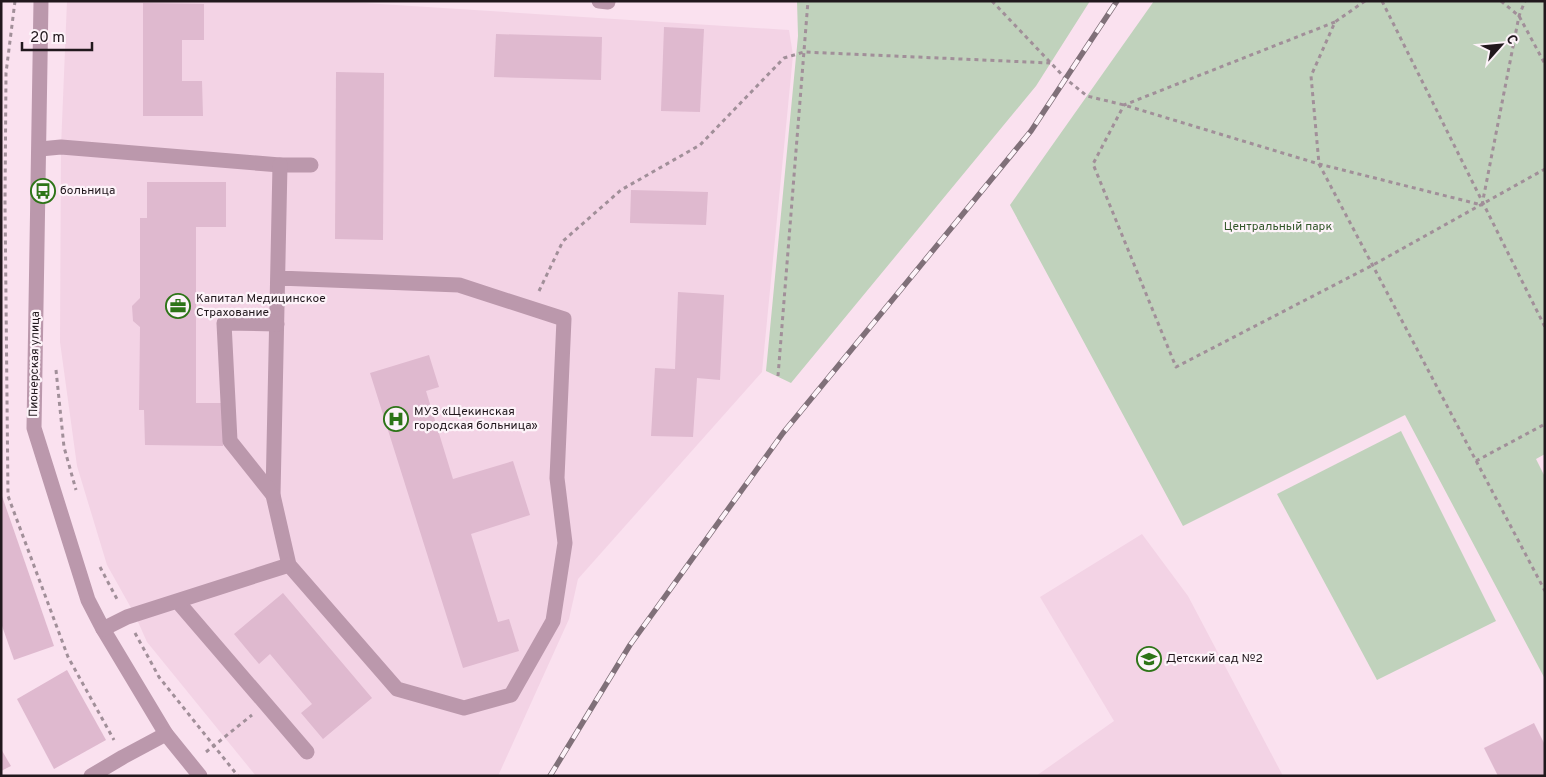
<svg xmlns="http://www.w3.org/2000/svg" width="1546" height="777" font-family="Overpass,sans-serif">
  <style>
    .built { fill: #f3d3e5 }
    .green { fill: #c0d2bc }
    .building { fill: #dfb9cf }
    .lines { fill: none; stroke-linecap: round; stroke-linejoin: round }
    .path { stroke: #a18f99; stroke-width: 3; stroke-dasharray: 4 4; stroke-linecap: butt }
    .minor { stroke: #bb98ac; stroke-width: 15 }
    .rail-casing { stroke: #807079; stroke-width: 5.5 }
    .rail { stroke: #fdf3f9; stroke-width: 4; stroke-dasharray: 11; stroke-linecap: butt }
    .labels { text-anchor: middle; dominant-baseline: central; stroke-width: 4.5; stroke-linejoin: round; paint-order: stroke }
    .poi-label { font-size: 12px; fill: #21181d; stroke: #fdf3f9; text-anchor: start }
    .park-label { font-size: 12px; fill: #33572a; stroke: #fdf3f9 }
    .street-label { font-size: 12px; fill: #21181d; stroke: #fdf3f9 }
  </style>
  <rect width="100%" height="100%" fill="#fae1ef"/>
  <g class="built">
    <polygon points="67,1 333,1 789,30 793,55 762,372 578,579 569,619 498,776 256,776 147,642 135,615 107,565 77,466 60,342 61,147"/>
    <polygon points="1142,534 1188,596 1283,776 1036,776 1114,721 1040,597"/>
  </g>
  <g class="green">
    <polygon points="797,1 1090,1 1036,86 791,383 766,371 798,36"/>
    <polygon points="1154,1 1545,1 1545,454 1536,459 1545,477 1545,679 1405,415 1183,526 1010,205"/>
    <polygon points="1401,431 1496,621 1377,680 1277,494"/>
  </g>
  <g class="building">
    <polygon points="143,3 204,4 204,40 182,40 182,81 202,81 203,116 143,116"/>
    <polygon points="664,27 704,29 700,112 661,111"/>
    <polygon points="496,34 602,37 601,80 494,77"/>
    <polygon points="336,72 384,73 383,240 335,239"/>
    <polygon points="147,182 226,182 226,227 196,227 196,403 223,403 223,446 145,445 144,410 139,410 140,327 133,321 132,306 140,298 140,218 147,218"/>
    <polygon points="631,190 708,192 706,225 630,223"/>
    <polygon points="678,292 724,295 720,380 697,378 693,437 651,436 655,368 675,369"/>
    <polygon points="429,355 439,387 426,391 453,479 513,461 530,515 471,534 498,622 509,619 519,651 463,668 370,373"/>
    <polygon points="2,496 54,646 14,660 1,623"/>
    <polygon points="283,593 372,698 323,739 301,713 312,704 270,654 259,664 234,634"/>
    <polygon points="67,670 106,740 54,769 17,699"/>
    <polygon points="1534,723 1545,745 1545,776 1498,776 1484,748"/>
    <polygon points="1,749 11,766 1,771"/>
  </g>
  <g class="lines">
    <g class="path">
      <polyline points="15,1 6,73 5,201 8,496 68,657 114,740"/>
      <polyline points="992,1 1066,79 1087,96 1124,105 1319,164 1482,205 1519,16 1525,1"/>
      <polyline points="1365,1 1335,22 1311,76 1319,164 1545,591"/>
      <polyline points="1382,1 1545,327"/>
      <polyline points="1501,1 1519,16 1545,64"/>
      <polyline points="1335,22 1124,105 1093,164 1176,367 1373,265 1545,169"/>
      <polyline points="539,291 563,241 621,190 700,145 784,58 804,52 1050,63"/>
      <polyline points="56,370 64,447 76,490"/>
      <polyline points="778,376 808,1"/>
      <polyline points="1476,461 1545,424"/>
      <polyline points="100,567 118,601"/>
      <polyline points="135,633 159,677 238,776"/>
      <polyline points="206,752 252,715"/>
    </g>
    <g class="minor">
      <polyline points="41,1 34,428 88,600 103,629 166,734 200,776"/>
      <polyline points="599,1 608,2"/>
      <polyline points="40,149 61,147 280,165 311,165"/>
      <polyline points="278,278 459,285 564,319 557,478 565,543 553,621 511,695 464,708 397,689 289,565 273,495 280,165"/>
      <polyline points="273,495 230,441 224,323 277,324"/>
      <polyline points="178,602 307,752"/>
      <polyline points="103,629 127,617 289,565"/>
      <polyline points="91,776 123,757 166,734"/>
    </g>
    <defs>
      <polyline id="rail" points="550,776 630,645 783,433 1031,131 1117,1"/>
    </defs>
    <use href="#rail" class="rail-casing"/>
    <use href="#rail" class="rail"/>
  </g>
  <defs>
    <symbol id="bus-ring" viewBox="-11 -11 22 22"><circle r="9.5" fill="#fdf3f9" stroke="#2d7417" stroke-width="1.5"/><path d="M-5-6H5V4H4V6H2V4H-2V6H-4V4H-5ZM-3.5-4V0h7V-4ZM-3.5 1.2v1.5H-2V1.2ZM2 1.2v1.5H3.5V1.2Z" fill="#2d7417"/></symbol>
    <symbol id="office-ring" viewBox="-11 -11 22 22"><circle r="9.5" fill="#fdf3f9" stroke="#2d7417" stroke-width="1.5"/><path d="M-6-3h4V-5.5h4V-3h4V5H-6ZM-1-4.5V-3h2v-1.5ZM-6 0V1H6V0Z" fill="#2d7417"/></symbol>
    <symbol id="hospital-ring" viewBox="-11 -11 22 22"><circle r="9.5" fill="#fdf3f9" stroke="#2d7417" stroke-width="1.5"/><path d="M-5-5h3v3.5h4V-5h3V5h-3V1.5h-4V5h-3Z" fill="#2d7417"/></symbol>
    <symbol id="school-ring" viewBox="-11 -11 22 22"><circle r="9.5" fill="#fdf3f9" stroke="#2d7417" stroke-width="1.5"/><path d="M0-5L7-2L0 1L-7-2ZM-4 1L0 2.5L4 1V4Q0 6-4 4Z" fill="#2d7417"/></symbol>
  </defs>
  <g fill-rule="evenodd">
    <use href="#bus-ring" x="29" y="177" width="28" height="28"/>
    <use href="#office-ring" x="164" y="292" width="28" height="28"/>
    <use href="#hospital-ring" x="382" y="405" width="28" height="28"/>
    <use href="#school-ring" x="1135" y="645" width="28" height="28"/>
  </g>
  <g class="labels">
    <g class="poi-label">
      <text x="60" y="191">больница</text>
      <text x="196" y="299">Капитал Медицинское<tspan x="196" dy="14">Страхование</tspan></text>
      <text x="414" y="412">МУЗ «Щекинская<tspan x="414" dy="14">городская больница»</tspan></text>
      <text x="1166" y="659">Детский сад №2</text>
    </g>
    <g class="park-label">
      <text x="1278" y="227">Центральный парк</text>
    </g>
    <g class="street-label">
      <text transform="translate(35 364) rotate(-89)">Пионерская улица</text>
    </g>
  </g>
  <rect width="1546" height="777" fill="none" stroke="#21181d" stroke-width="5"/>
  <g transform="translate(1501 45) rotate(63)" stroke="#fdf3f9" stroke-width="4" paint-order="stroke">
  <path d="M0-4L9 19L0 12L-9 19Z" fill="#21181d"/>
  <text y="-8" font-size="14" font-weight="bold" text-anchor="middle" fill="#21181d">С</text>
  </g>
  <path d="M22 42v8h70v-8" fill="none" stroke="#21181d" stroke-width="2.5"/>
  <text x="30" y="42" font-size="15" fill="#21181d" stroke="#fdf3f9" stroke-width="4" paint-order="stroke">20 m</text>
</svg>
